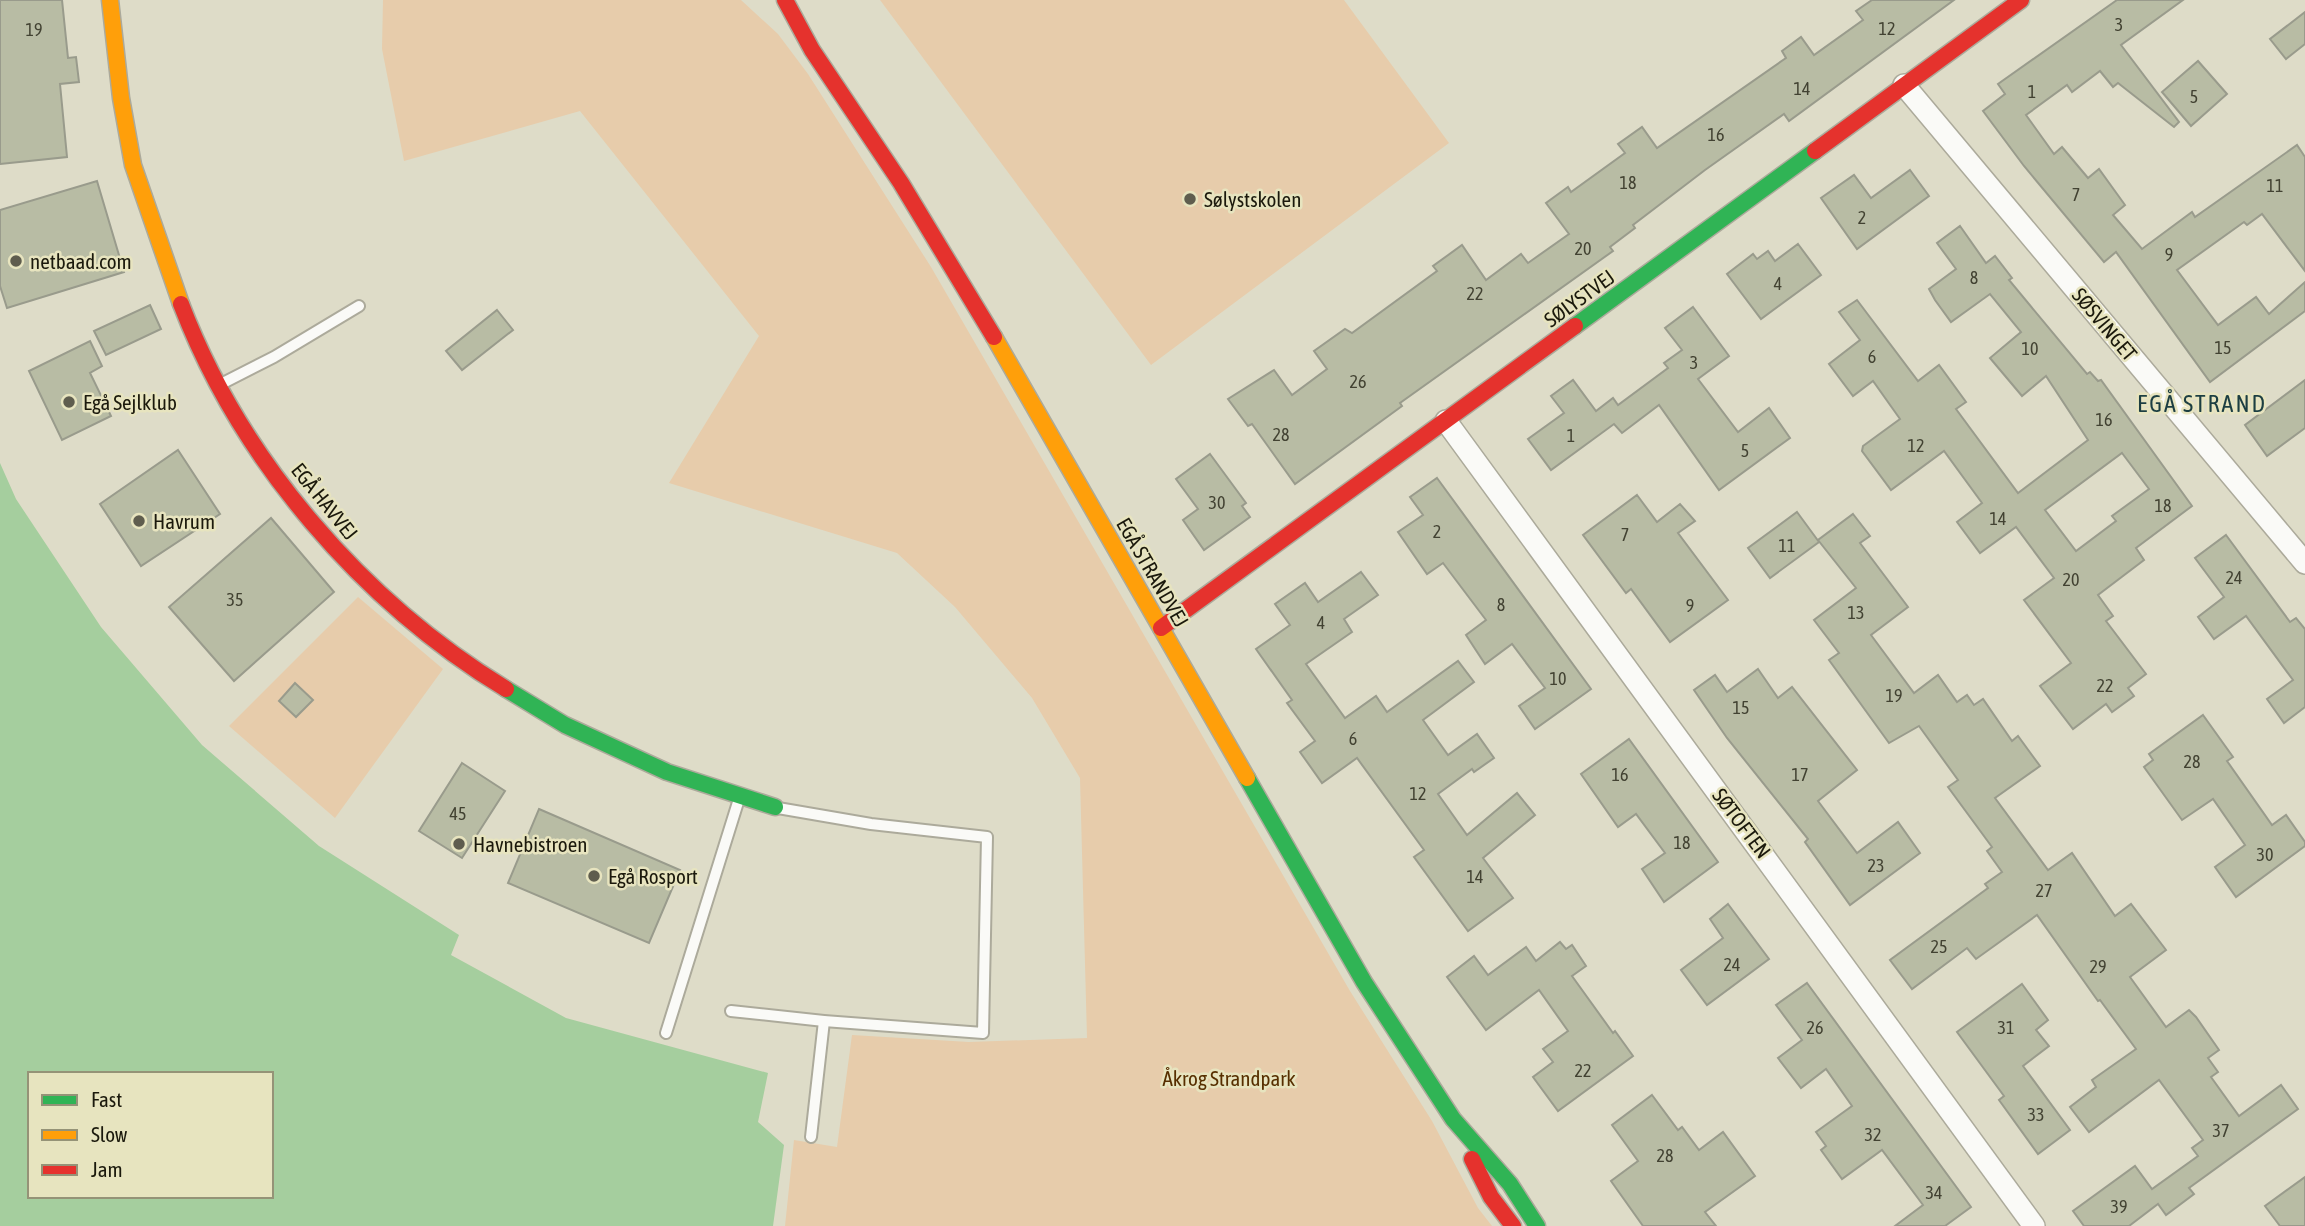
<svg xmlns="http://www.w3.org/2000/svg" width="2305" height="1226" font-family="'Asap Condensed',sans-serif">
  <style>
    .green { fill: #e7ccab }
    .water { fill: #a5ce9e; fill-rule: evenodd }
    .building { fill: #b8bca4; stroke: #999b8c; stroke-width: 2; fill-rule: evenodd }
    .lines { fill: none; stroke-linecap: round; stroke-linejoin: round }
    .lane-casing { stroke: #acaa9b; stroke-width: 14 }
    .street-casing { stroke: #acaa9b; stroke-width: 24 }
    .fast-casing { stroke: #acaa9b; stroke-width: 19 }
    .slow-casing { stroke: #acaa9b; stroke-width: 19 }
    .jam-casing { stroke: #acaa9b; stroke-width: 19 }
    .lane { stroke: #fafaf7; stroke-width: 10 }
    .street { stroke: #fafaf7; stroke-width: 21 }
    .fast { stroke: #30b455; stroke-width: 16 }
    .slow { stroke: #ff9f0a; stroke-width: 16 }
    .jam { stroke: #e5322d; stroke-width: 16 }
    .poi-dot { fill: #5f5d4e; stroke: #e7e4bf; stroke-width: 2.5 }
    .labels { text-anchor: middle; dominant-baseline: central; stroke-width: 5; stroke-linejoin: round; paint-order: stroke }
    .number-label { font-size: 18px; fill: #424232 }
    .poi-label { font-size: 21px; fill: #1b190c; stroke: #e7e4bf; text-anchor: start }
    .street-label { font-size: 21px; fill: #1b190c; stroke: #e7e4bf }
    .park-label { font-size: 21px; fill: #572f00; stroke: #e7e4bf }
    .quarter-label { font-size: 24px; letter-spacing: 2px; fill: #1c3e42; stroke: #e7e4bf }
  </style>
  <rect width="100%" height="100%" fill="#dedcc8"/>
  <g class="green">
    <polygon points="383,0 741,0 778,34 808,74 931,267 1350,991 1432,1121 1478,1208 1492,1226 785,1226 794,1140 837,1147 852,1035 969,1042 1087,1038 1080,778 1032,698 955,607 897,553 669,483 759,336 580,111 404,161 382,49"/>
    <polygon points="880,0 1344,0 1449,143 1151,365"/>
    <polygon points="358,597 443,669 335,818 229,726"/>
  </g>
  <path class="water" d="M0 463 16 499 101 627 202 745 319 846 459 935 451 955 566 1018 768 1073 758 1122 784 1145 773 1226H0ZM30 1074H271V1196H30Z"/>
  <g class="building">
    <polygon points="0,0 62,0 68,58 76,57 79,82 60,84 67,157 0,164"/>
    <polygon points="1872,0 1954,0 1789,121 1784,114 1705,170 1633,225 1635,228 1610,247 1613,251 1400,403 1402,406 1295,484 1252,424 1248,426 1228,399 1274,370 1292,395 1327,369 1314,351 1345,329 1352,333 1437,271 1433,266 1462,245 1486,280 1521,254 1528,263 1569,234 1546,203 1568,187 1571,192 1625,153 1618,144 1642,127 1657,148 1786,58 1782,51 1801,37 1814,55 1863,20 1856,11"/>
    <polygon points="2117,0 2183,0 2121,45 2179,122 2174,127 2118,83 2113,87 2100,71 2072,92 2067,85 2026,115 2054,154 2062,147 2088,178 2099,169 2125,205 2113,215 2142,249 2192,212 2195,217 2297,145 2305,157 2305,271 2262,214 2247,225 2244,222 2177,270 2218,325 2256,297 2269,314 2305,282 2305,311 2210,382 2116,252 2104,262 2024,166 1983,111 2005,94 1998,84"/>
    <polygon points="2305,12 2305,44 2286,59 2270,39"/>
    <polygon points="2198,61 2227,94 2191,126 2162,92"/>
    <polygon points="1910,170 1929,196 1857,249 1821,198 1854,175 1871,198"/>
    <polygon points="97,181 124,272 7,308 0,286 0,210"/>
    <path d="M1960 226 1986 263 1995 256 2012 278 2009 280 2087 374 2090 372 2098 381 2101 380 2192 506 2136 548 2144 560 2098 595 2113 616 2106 621 2146 674 2128 688 2134 696 2112 712 2106 704 2073 729 2040 686 2071 663 2024 600 2054 578 2016 527 1980 553 1957 522 1982 503 1944 451 1891 490 1862 451 1863 446 1900 419 1873 381 1853 396 1829 364 1860 340 1839 312 1857 300 1918 381 1939 365 1966 402 1956 409 2018 493 2088 440 2046 376 2022 396 1990 358 2021 332 1990 294 1951 322 1935 300 1929 289 1956 269 1937 243ZM2122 453 2149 489 2112 516 2116 521 2076 551 2045 510Z"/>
    <polygon points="1798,244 1821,275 1761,319 1727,274 1753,254 1757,259 1768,251 1775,261"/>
    <polygon points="150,305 161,329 106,355 94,331"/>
    <polygon points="1693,307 1729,356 1698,379 1738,432 1769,408 1790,438 1719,490 1659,405 1622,433 1614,424 1551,470 1528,439 1564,413 1551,396 1573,380 1596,411 1613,398 1618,405 1668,368 1664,363 1682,350 1665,328"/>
    <polygon points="497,310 513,330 462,370 446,351"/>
    <polygon points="90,341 102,366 90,373 111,416 62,440 29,371"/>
    <polygon points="2305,380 2305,428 2267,456 2245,425"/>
    <polygon points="178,450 220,514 141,566 100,504"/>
    <polygon points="1210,454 1246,503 1242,506 1250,517 1204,550 1183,520 1198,509 1176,479"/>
    <polygon points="1437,478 1591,689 1535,729 1519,706 1545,688 1512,644 1485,664 1466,635 1486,620 1443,563 1427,574 1398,532 1423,515 1410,497"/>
    <polygon points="1637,495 1657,522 1680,504 1695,521 1678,533 1728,600 1670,642 1631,589 1626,593 1583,535"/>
    <polygon points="1797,512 1819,542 1770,578 1748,548"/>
    <polygon points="1853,514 1870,536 1860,543 1908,607 1871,635 1914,693 1938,675 1957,702 1967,695 1974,705 1983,699 2012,741 2018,736 2040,766 1995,798 2048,870 2072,853 2115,916 2131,904 2166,950 2130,977 2166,1027 2189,1010 2196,1017 2219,1050 2208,1058 2218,1072 2211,1077 2239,1116 2281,1085 2298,1109 2189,1188 2194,1194 2166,1215 2158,1204 2129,1226 2084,1226 2073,1211 2135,1166 2152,1189 2198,1156 2192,1148 2203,1140 2159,1080 2089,1132 2070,1107 2096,1087 2092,1080 2136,1049 2100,1000 2098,1001 2037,915 1976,959 1967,948 1912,989 1890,960 1988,888 1985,884 2002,872 1987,851 1992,847 1948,787 1958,780 1919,726 1889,743 1829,660 1839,653 1814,620 1856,588 1818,540"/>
    <polygon points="271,518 334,592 234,681 169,607"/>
    <polygon points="2226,535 2290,622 2296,618 2305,629 2305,707 2284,723 2267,699 2293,680 2246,616 2214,639 2198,617 2224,597 2195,558"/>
    <polygon points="1361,572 1378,595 1344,619 1352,632 1306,664 1345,718 1376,696 1387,712 1458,661 1474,682 1423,720 1448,755 1477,734 1494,758 1474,772 1472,769 1438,794 1467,835 1517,793 1535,815 1483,858 1513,898 1468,931 1414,857 1424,850 1357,758 1322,783 1300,752 1315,741 1287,703 1292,700 1256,649 1290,625 1275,604 1305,583 1318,602"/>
    <polygon points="1758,669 1778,698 1792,687 1857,770 1818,801 1857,853 1898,822 1920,853 1850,905 1805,842 1808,839 1727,738 1694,690 1715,675 1727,692"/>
    <polygon points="295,683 313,700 296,717 279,701"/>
    <polygon points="2203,715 2233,757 2227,761 2272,825 2286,815 2305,842 2305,846 2236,897 2215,867 2245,845 2213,799 2182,820 2144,767 2153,760 2149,754"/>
    <polygon points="1629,739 1718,862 1664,902 1642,869 1665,853 1636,814 1618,827 1581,774"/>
    <polygon points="462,763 505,791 462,858 419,831"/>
    <polygon points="539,809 680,870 649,943 508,883"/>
    <polygon points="1728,904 1769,959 1707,1005 1681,970 1723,938 1710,919"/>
    <polygon points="1560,942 1566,949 1572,945 1586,966 1572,976 1613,1033 1615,1031 1633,1056 1558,1111 1533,1077 1553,1062 1543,1049 1568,1031 1539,990 1486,1030 1447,977 1474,956 1488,975 1526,947 1536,961"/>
    <polygon points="1807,983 1971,1207 1945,1226 1895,1226 1923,1205 1882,1150 1842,1179 1821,1150 1826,1146 1816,1132 1852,1106 1826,1069 1801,1088 1778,1058 1802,1040 1776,1005"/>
    <polygon points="2022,984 2048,1020 2036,1030 2049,1046 2023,1066 2070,1130 2038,1154 1999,1100 2004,1096 1957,1032"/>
    <polygon points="1652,1095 1678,1130 1682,1127 1699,1150 1723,1132 1755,1176 1705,1212 1716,1226 1643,1226 1611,1181 1638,1161 1612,1125"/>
    <polygon points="2305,1177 2305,1226 2280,1226 2265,1206"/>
  </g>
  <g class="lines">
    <defs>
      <g id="lane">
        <polyline points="221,384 274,357 359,306"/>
        <polyline points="731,1011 824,1021 983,1033 987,837 871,824 778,808"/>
        <polyline points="666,1033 739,799"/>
        <polyline points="811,1137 824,1021"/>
      </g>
      <g id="street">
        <polyline points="1904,85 2305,563"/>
        <polyline points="1446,421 2034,1226"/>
      </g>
      <g id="fast">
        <polyline points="1575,326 1815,151"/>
        <polyline points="506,689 565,725 667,772 775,807"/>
        <polyline points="1247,778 1364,982 1453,1119 1510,1184 1537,1226"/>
      </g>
      <g id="slow">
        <polyline points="110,0 121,98 133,165 181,304"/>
        <polyline points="994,337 1247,778"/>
      </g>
      <g id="jam">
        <polyline points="785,0 812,50 901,183 994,337"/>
        <polyline points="1815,151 2021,0"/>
        <path d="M181 304C241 461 363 602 506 689"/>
        <polyline points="1161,628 1575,326"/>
        <polyline points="1472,1159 1491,1197 1513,1226"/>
      </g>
    </defs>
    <use href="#lane" class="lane-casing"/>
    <use href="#street" class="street-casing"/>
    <use href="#fast" class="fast-casing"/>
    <use href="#slow" class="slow-casing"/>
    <use href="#jam" class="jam-casing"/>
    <use href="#lane" class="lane"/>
    <use href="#street" class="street"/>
    <use href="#fast" class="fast"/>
    <use href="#slow" class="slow"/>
    <use href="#jam" class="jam"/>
  </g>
  <g class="poi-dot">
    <circle cx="1190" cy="199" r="7"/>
    <circle cx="16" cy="261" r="7"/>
    <circle cx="69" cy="402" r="7"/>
    <circle cx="139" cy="521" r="7"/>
    <circle cx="459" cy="844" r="7"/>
    <circle cx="594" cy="876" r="7"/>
  </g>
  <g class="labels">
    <g class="number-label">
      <text x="2119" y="24">3</text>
      <text x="1887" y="28">12</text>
      <text x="34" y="29">19</text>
      <text x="1802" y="88">14</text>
      <text x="2032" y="91">1</text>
      <text x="2194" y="96">5</text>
      <text x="1716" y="134">16</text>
      <text x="1628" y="182">18</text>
      <text x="2275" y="185">11</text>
      <text x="2076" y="194">7</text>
      <text x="1862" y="217">2</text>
      <text x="1583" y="248">20</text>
      <text x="2169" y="254">9</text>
      <text x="1974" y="277">8</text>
      <text x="1778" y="283">4</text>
      <text x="1475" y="293">22</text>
      <text x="2223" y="347">15</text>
      <text x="2030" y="348">10</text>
      <text x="1872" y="356">6</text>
      <text x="1694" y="362">3</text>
      <text x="1358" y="381">26</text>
      <text x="2104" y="419">16</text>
      <text x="1281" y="434">28</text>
      <text x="1571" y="435">1</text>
      <text x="1916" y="445">12</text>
      <text x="1745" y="450">5</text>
      <text x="1217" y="502">30</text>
      <text x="2163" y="505">18</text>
      <text x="1998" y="518">14</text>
      <text x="1437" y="531">2</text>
      <text x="1625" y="534">7</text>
      <text x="1787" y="545">11</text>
      <text x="2234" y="577">24</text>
      <text x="2071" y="579">20</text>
      <text x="235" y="599">35</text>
      <text x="1501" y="604">8</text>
      <text x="1690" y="605">9</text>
      <text x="1856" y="612">13</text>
      <text x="1321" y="622">4</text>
      <text x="1558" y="678">10</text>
      <text x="2105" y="685">22</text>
      <text x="1894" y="695">19</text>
      <text x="1741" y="707">15</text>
      <text x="1353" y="738">6</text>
      <text x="2192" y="761">28</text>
      <text x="1620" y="774">16</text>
      <text x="1800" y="774">17</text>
      <text x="1418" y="793">12</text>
      <text x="458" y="813">45</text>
      <text x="1682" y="842">18</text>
      <text x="2265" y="854">30</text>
      <text x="1876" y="865">23</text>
      <text x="1475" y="876">14</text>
      <text x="2044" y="890">27</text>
      <text x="1939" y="946">25</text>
      <text x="1732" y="964">24</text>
      <text x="2098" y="966">29</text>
      <text x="1815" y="1027">26</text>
      <text x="2006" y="1027">31</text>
      <text x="1583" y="1070">22</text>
      <text x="2036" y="1114">33</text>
      <text x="2221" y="1130">37</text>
      <text x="1873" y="1134">32</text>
      <text x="1665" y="1155">28</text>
      <text x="1934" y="1192">34</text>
      <text x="2119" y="1206">39</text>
    </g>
    <g class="poi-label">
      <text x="1204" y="199">Sølystskolen</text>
      <text x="30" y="261">netbaad.com</text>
      <text x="83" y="402">Egå Sejlklub</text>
      <text x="153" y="521">Havrum</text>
      <text x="473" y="844">Havnebistroen</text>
      <text x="608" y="876">Egå Rosport</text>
    </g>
    <g class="street-label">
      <text transform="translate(1579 298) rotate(-36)">SØLYSTVEJ</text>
      <text transform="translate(2105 324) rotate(50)">SØSVINGET</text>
      <text transform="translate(325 501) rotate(51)">EGÅ HAVVEJ</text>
      <text transform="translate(1153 572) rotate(60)">EGÅ STRANDVEJ</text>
      <text transform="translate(1742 823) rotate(53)">SØTOFTEN</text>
    </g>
    <g class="park-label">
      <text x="1229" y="1078">Åkrog Strandpark</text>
    </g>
    <g class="quarter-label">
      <text x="2202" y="403">EGÅ STRAND</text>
    </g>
  </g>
  <rect x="28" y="1072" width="245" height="126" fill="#e7e4bf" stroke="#959377" stroke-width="2"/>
  <rect x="42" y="1095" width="35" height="10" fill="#30b455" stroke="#959377" stroke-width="2"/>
  <text x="91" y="1107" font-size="21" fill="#1b190c">Fast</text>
  <rect x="42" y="1130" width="35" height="10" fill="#ff9f0a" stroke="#959377" stroke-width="2"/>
  <text x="91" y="1142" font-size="21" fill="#1b190c">Slow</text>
  <rect x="42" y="1165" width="35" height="10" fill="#e5322d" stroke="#959377" stroke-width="2"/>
  <text x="91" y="1177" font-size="21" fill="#1b190c">Jam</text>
</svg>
